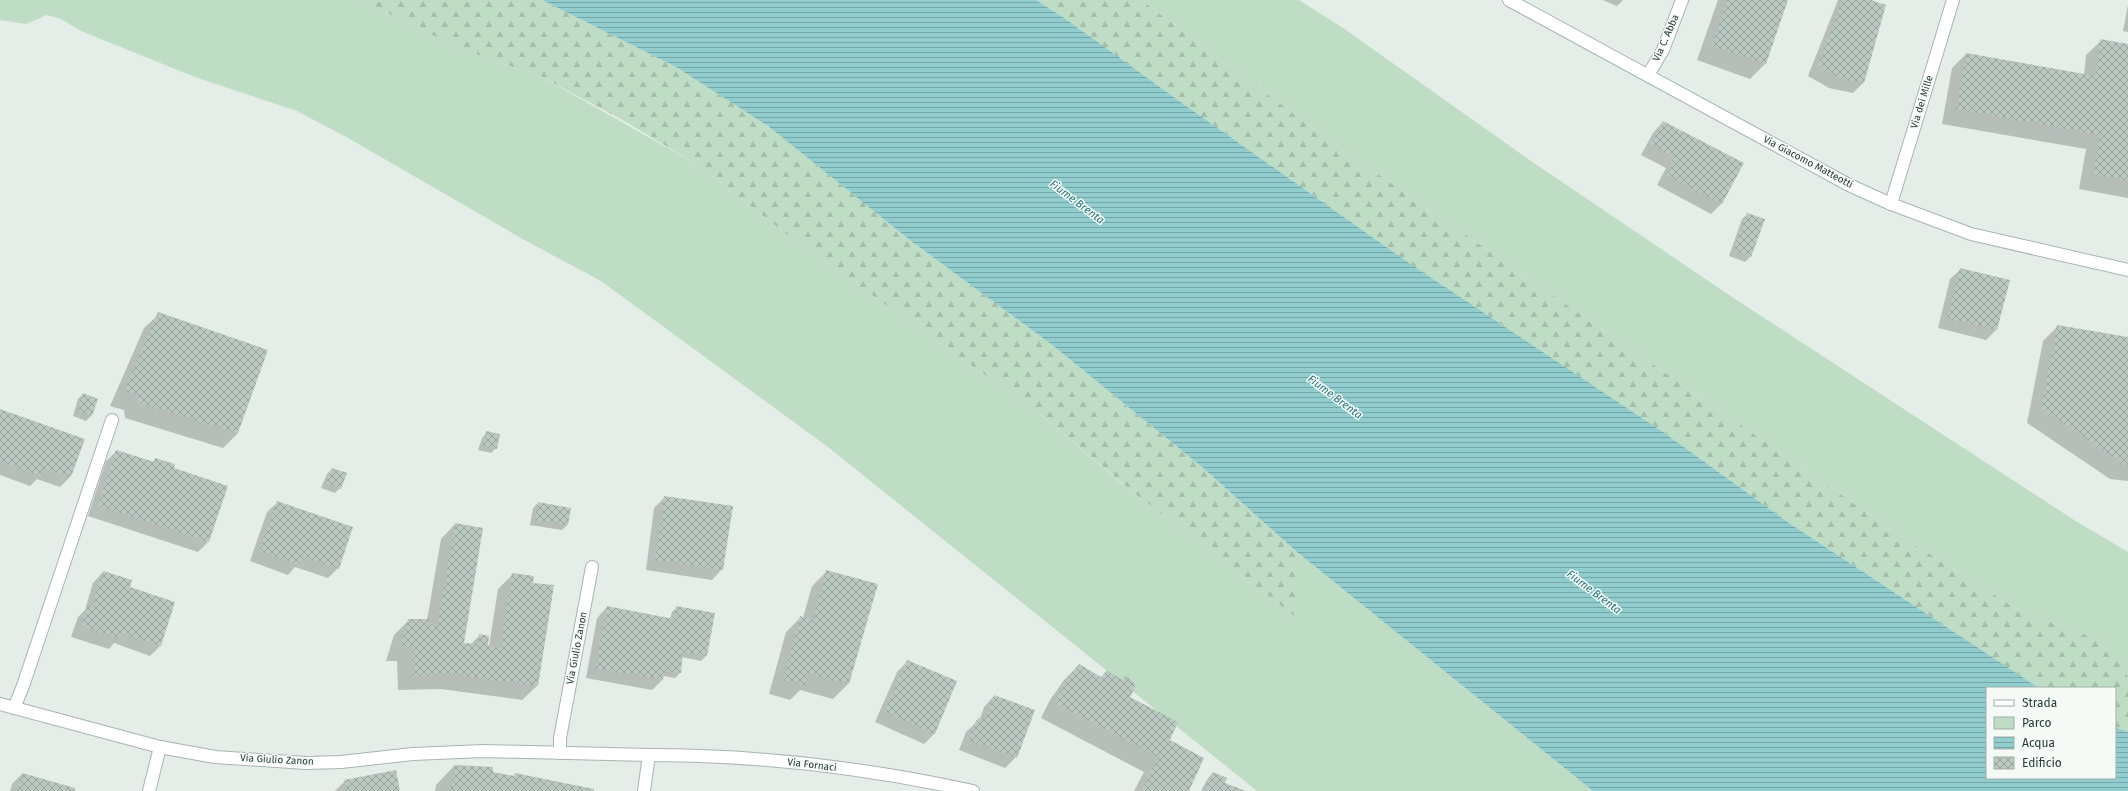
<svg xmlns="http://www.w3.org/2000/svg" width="2128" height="791" font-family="'Fira Sans',sans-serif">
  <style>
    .green { fill: #bfdcc4 }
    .forest { fill: url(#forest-firs) }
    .water { fill: url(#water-rules) }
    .shadow { fill: #0003 }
    .building { fill: url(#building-cross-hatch) }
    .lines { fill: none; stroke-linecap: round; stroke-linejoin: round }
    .minor-casing { stroke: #a8b5ae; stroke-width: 14 }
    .tertiary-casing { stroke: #a8b5ae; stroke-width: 14 }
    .secondary-casing { stroke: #a4b8af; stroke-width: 14 }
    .minor { stroke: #fff; stroke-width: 12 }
    .tertiary { stroke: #fff; stroke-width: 12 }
    .secondary { stroke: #fff; stroke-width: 12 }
    .labels { text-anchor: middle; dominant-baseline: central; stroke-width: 3; stroke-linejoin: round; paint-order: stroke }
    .street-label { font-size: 10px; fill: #253e34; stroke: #f5faf7 }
    .water-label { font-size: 11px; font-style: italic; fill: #237276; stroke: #f5faf7 }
  </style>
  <defs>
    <pattern id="forest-firs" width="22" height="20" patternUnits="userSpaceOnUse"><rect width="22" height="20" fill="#bfdcc4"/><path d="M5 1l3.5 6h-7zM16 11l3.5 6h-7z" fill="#a4bea9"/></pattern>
    <pattern id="water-rules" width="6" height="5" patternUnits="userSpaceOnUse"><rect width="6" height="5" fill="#91ccce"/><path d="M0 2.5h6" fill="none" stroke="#76a7a8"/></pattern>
    <pattern id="building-cross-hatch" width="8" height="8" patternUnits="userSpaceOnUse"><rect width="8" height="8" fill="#bac8c1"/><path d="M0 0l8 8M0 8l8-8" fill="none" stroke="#97a49e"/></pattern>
  </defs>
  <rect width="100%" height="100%" fill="#e5ede8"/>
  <g class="green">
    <polygon points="0,0 360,0 466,51 540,76 698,165 794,240 1039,413 1121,483 1296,617 1297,552 1593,791 1257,791 828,447 601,281 528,242 348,138 297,111 195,77 81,31 61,19 47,15 26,24 0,20"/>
    <polygon points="1141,0 1299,0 1343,28 1531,161 1735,299 2074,520 2128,552 2128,677 2112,645 2020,611 1898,534 1333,143"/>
  </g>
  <g class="forest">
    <polygon points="360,0 542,0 676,67 768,126 911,241 1051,344 1202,467 1297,552 1297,618 1129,489 1039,413 794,240 698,165 619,118 540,76 466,51"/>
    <polygon points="1036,0 1141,0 1333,143 1898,534 2020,611 2113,645 2128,677 2128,732 2115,727 2115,688 2039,688 1789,523 1663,432 1409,263"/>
  </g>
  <polygon class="water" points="542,0 1036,0 1064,18 1175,98 1409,263 1663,432 1789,523 2039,688 1987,688 1987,778 2115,778 2115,727 2128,732 2128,791 1593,791 1297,552 1202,467 1051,344 911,241 768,126 676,67"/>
  <g class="shadow">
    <polygon points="1603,0 1623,0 1617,6"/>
    <polygon points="1718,0 1787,0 1765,64 1750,79 1697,60"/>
    <polygon points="1838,0 1868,0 1863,83 1853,93 1829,88 1808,76"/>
    <polygon points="2128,5 2128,32 2123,31"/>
    <polygon points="2101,41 2128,45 2128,198 2079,189 2086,149 1942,124 1952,68 1966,54 2084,75 2086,55"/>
    <polygon points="1663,122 1722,203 1711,214 1657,185 1666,168 1641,155 1653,133"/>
    <polygon points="1748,214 1750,257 1745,262 1729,256 1742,219"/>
    <polygon points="1961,269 2009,281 1996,330 1986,340 1938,328 1950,279"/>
    <polygon points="159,314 238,433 223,448 125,418 124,410 110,406 144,328"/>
    <polygon points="2058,326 2128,338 2128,481 2110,479 2027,423 2043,341"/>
    <polygon points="83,394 97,399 91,416 86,421 73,416 78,399"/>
    <polygon points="0,410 70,477 60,487 37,479 30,486 0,475"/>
    <polygon points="487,433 496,448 491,453 478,450 482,438"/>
    <polygon points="117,451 153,462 156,459 172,469 208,542 198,552 88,516 106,461"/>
    <polygon points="332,469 340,488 335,493 321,488 327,474"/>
    <polygon points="665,497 722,569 712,580 646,570 654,508"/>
    <polygon points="278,502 338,568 328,578 295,567 288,575 250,561 267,512"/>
    <polygon points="538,503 570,509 567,525 562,530 530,525 533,508"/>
    <polygon points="455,524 463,644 471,644 480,635 489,646 498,589 513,574 531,584 537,686 522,700 441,689 398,690 397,661 386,661 394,635 409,620 427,620 441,539"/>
    <polygon points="827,571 877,585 848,684 833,699 800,690 790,700 769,694 786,632 801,617 803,618 812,586"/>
    <polygon points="103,572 129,588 161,645 150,656 114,643 109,649 71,637 78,617 85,610 93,583"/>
    <polygon points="607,607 670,619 672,612 677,607 706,656 701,661 682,657 680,673 675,678 663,676 662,680 652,690 586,678 597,618"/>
    <polygon points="907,662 934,734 924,744 875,722 897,672"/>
    <polygon points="1079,665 1129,697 1169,740 1188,791 1134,791 1144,772 1041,718 1050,700 1064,680"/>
    <polygon points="994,696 1016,757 1005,768 959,750 966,732 980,719 984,707"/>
    <polygon points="454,766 492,773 593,791 435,791 436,785"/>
    <polygon points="1213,773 1224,783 1243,791 1201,791 1208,778"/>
    <polygon points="22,774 74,791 10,791 12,784"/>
    <polygon points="345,781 399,791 335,791"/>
  </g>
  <g class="building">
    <polygon points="1727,0 1788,0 1766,64 1711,46"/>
    <polygon points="1842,0 1871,0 1886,5 1864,83 1840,78 1818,66"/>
    <polygon points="2100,39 2128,44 2128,181 2093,174 2100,135 1956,109 1966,53 2096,76"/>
    <polygon points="1663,121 1744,163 1722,204 1667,175 1675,157 1651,144"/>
    <polygon points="1747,213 1765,219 1751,257 1733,250"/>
    <polygon points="1960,268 2010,280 1997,330 1947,318"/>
    <polygon points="158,312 268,350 238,433 139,403 139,395 124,391"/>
    <polygon points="2057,325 2128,337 2128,465 2125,465 2041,408"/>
    <polygon points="83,393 98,399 92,416 77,411"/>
    <polygon points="0,409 85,439 71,477 44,468 41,476 0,461"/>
    <polygon points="486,431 500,434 497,449 483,445"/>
    <polygon points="116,450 154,462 155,458 175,464 174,468 228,486 209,542 98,506"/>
    <polygon points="332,468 347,473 341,489 325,483"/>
    <polygon points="664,496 733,506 723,570 655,560"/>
    <polygon points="277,501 353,527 339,569 302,556 299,565 259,551"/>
    <polygon points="538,502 571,508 568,525 535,520"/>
    <polygon points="455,523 483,528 464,643 478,644 479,634 489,636 488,645 500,649 512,573 534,576 533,583 554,585 538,686 456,675 413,676 412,647 400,647 408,619 429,619 428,626 437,627"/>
    <polygon points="826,570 878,584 849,684 808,674 806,686 783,680 800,616 813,620"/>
    <polygon points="103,571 132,580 130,587 175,602 161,646 122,633 120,639 81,626 88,606 92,607"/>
    <polygon points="607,606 674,619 676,606 715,613 707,656 683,652 681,673 665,671 663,680 595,668"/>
    <polygon points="907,660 957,681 935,734 884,712"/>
    <polygon points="1079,664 1101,677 1107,670 1122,680 1126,675 1136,685 1130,697 1178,722 1170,740 1204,758 1189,791 1141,791 1158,757 1055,703 1064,684"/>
    <polygon points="994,695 1035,710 1017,758 968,740 976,721 980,717 986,719"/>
    <polygon points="454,765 493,767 493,772 514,776 515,773 594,789 594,791 451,791"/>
    <polygon points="396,770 400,791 347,791 344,780"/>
    <polygon points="1213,772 1227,778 1225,783 1246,791 1203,791"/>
    <polygon points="22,773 75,788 75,791 17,791"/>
  </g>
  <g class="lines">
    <defs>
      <g id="minor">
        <polyline points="1648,75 1663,50 1682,0"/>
        <polyline points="1891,204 1953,0"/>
        <polyline points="14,708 23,686 112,420"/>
        <polyline points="560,753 560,738 592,567"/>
        <path d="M649 755C757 755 867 768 973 791"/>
        <polyline points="149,791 160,747"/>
      </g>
      <polyline id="tertiary" points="0,704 160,747 215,757 306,763 341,762 413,754 483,751 649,755 644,791"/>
      <polyline id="secondary" points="1509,0 1849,185 1891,204 1971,234 2128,270"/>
    </defs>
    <use href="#minor" class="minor-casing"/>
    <use href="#tertiary" class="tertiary-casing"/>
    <use href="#secondary" class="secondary-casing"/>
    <use href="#minor" class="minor"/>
    <use href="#tertiary" class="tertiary"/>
    <use href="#secondary" class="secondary"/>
  </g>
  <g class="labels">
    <g class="street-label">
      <text transform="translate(1666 38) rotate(-66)">Via C. Abba</text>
      <text transform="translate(1922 102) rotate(-73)">Via dei Mille</text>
      <text transform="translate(1808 162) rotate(28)">Via Giacomo Matteotti</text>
      <text transform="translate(577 648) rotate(-79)">Via Giulio Zanon</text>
      <text transform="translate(277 760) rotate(3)">Via Giulio Zanon</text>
      <text transform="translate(812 765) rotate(7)">Via Fornaci</text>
    </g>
    <g class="water-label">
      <text transform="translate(1077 202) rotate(37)">Fiume Brenta</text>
      <text transform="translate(1335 397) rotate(37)">Fiume Brenta</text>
      <text transform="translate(1594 592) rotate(37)">Fiume Brenta</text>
    </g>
  </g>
  <rect x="1986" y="687" width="130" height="92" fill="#f5faf7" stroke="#a2afa9"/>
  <rect x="1994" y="700" width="20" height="6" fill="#ffffff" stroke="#a2afa9"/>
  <text x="2022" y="707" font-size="12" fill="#253e34">Strada</text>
  <rect x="1994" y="717" width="20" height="12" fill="#bfdcc4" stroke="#a2afa9"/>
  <text x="2022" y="727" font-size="12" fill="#253e34">Parco</text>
  <rect x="1994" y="737" width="20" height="12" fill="url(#water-rules)" stroke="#a2afa9"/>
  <text x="2022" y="747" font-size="12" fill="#253e34">Acqua</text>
  <rect x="1994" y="757" width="20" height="12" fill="url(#building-cross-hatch)" stroke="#a2afa9"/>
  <text x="2022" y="767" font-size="12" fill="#253e34">Edificio</text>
</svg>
